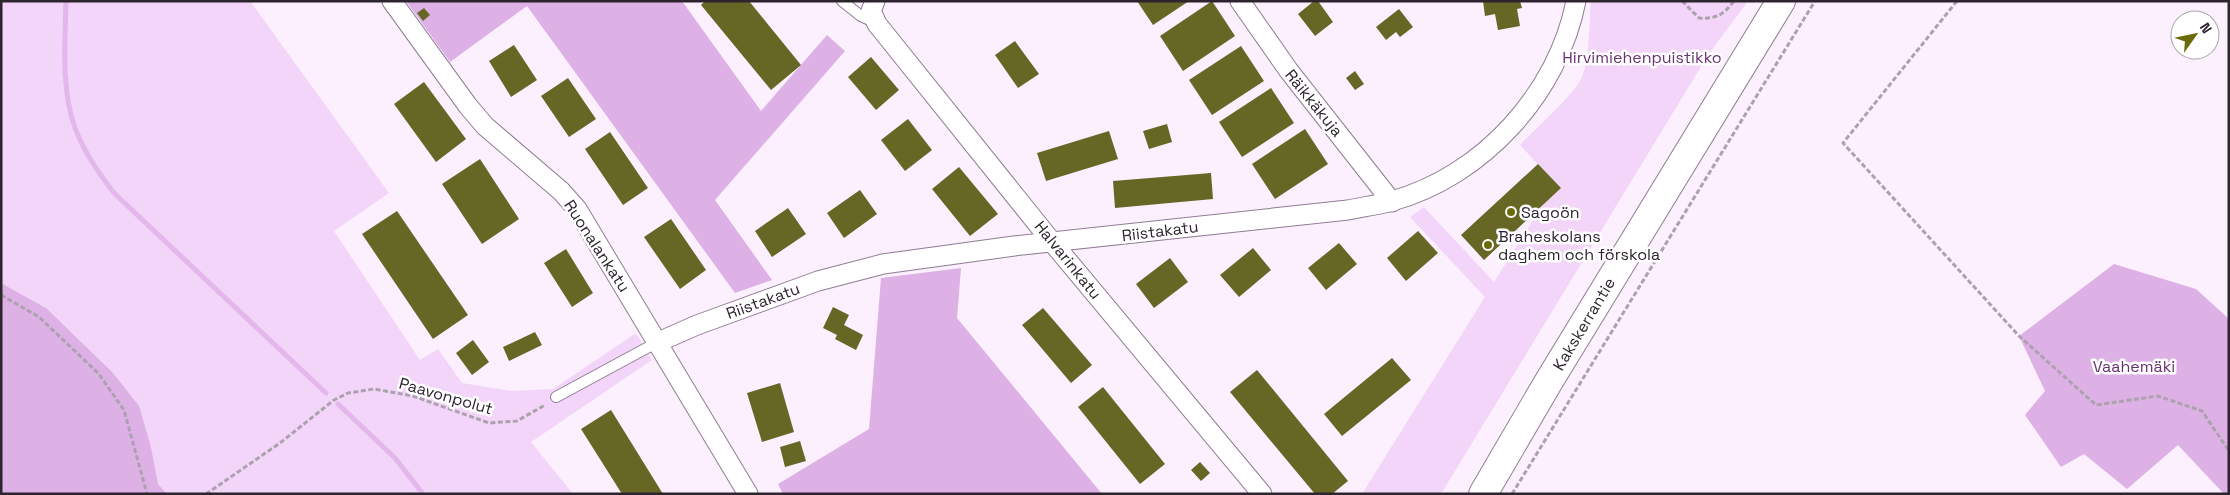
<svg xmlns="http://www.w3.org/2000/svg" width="2230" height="495" font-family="'Space Grotesk',sans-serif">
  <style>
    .green { fill: #f2d5f8 }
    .forest { fill: #ddb1e5 }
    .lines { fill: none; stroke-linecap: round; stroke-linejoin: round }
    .stream { stroke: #e3b7ec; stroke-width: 5 }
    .building { fill: #666625 }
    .service-casing { stroke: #8f7d93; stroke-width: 12 }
    .minor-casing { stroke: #8f7d93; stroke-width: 21 }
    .secondary-casing { stroke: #8f7d93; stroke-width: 30 }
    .path { stroke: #aca1ae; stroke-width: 3; stroke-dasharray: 5 2.5; stroke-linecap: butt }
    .service { stroke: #fff; stroke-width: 10 }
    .minor { stroke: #fff; stroke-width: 19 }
    .secondary { stroke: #fff; stroke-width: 28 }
    .poi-dot { fill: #6c6b0a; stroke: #fff; stroke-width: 2 }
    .labels { text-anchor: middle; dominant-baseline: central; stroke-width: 5; stroke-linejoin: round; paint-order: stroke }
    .park-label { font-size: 16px; fill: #673271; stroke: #fff }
    .street-label { font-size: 16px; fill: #2d252e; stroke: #fff }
    .poi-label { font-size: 16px; fill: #2d252e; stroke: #fff; text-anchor: start }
  </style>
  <rect width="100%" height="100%" fill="#fceffe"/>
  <g class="green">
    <polygon points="1,1 250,1 389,193 334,231 420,360 438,349 462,383 511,391 553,389 636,333 652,360 531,442 573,494 167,494 158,484 151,447 46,308 1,283"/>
    <path d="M1591 1H1748L1708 55 1441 494H1362L1485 297 1410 217 1424 207 1494 282 1556 184 1520 145C1534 130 1575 94 1582 77 1590 59 1589 22 1591 1Z"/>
  </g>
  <g class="forest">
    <polygon points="406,1 682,1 761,111 827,35 845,51 715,200 772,280 735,293 527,6 450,62"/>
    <polygon points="2114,264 2196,289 2229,319 2229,494 2224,494 2178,445 2127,489 2084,454 2061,467 2025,415 2045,391 2019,336"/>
    <polygon points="961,268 957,318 1102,494 783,494 778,484 869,429 881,278"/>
    <polygon points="1,283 46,308 113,373 139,406 151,447 158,484 167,494 1,494"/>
  </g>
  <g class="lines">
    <g class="stream">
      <path d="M66 1C65 42 61 89 75 128 84 152 99 174 115 194L326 393"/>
      <polyline points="338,404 395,458 423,494"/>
    </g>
  </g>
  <g class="building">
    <polygon points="705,1 749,1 801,65 771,90 701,5"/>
    <polygon points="1137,1 1189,1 1153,25"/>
    <polygon points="1212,1 1235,36 1183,71 1160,36"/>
    <polygon points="1314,1 1318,1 1333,22 1315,36 1298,14"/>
    <polygon points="1483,1 1520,1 1522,8 1517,9 1520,26 1498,30 1495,14 1485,16"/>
    <polygon points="424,8 430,15 423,21 417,13"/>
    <polygon points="1399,9 1413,27 1400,37 1396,32 1386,40 1376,27"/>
    <polygon points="1015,41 1039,74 1018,88 995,55"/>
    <polygon points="514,45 537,80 511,97 489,61"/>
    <polygon points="1241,46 1264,81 1212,115 1189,80"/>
    <polygon points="871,57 899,90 876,110 848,77"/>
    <polygon points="1355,71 1364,84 1355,90 1346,78"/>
    <polygon points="568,78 596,119 569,137 541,96"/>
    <polygon points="424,82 466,139 436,162 394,104"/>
    <polygon points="1271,88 1294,123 1242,157 1219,122"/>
    <polygon points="908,119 932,150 905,171 881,140"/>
    <polygon points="1167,124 1172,142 1149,149 1143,131"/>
    <polygon points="1305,129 1328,164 1275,199 1252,164"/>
    <polygon points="1109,131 1118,159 1046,181 1037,153"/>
    <polygon points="610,132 648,188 623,205 585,149"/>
    <polygon points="480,159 519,219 482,244 442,184"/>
    <polygon points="1538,164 1561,188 1484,260 1461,235"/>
    <polygon points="959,167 998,214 970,236 932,189"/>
    <polygon points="1211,173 1213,199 1115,208 1113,181"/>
    <polygon points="860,190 877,214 844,238 827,213"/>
    <polygon points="788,208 806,234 772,257 755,231"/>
    <polygon points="397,211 468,315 433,339 362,234"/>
    <polygon points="671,219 706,270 680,289 644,237"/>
    <polygon points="1418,231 1438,253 1406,281 1387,258"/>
    <polygon points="1339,243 1357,264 1326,290 1308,268"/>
    <polygon points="1253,248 1271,270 1239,297 1220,275"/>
    <polygon points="566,249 593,293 572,307 544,263"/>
    <polygon points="1170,258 1188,282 1154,308 1136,284"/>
    <polygon points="833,307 849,315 844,325 863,335 856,350 835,339 837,335 823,328"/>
    <polygon points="1043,308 1092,365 1071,383 1022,325"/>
    <polygon points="535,332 542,345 509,361 503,347"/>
    <polygon points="473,340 489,362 472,375 456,353"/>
    <polygon points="1392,358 1411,380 1342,436 1324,414"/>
    <polygon points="1257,370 1348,481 1332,494 1315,494 1230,392"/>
    <polygon points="780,383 794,432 762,442 747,393"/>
    <polygon points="1103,387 1165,464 1140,484 1078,407"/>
    <polygon points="611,410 663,494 622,494 581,429"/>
    <polygon points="800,441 806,461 785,467 780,447"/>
    <polygon points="1200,462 1210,473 1201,481 1191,470"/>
  </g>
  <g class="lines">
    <defs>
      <g id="service">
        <polyline points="842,1 861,16 876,23"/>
        <polyline points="556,397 656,343"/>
      </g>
      <g id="minor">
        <polyline points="392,1 468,106 485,126 561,191 577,209 748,494"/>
        <polyline points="875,1 871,11 877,24 1052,242 1262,494"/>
        <polyline points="1240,1 1289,71 1392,202"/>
        <path d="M656 343 697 325 818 281 883 264 1014 246 1348 210C1362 207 1378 205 1392 201 1483 176 1558 93 1576 1"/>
      </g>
      <polyline id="secondary" points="1483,494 1549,381 1781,1"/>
    </defs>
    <use href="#service" class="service-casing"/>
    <use href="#minor" class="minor-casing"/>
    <use href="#secondary" class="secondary-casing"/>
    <g class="path">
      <path d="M1682 1 1699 18C1717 19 1723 15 1734 1"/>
      <polyline points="1957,1 1843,143 2019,336 2096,405 2158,396 2202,411 2229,451"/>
      <polyline points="1,295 39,317 98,373 124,410 147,494"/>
      <polyline points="206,494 280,443 334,400 348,393 374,389 413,396 489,423 517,421 545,405"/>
      <polyline points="1512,494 1815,1"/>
    </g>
    <use href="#service" class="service"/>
    <use href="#minor" class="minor"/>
    <use href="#secondary" class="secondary"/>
  </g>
  <g class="poi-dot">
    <circle cx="1511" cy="212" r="5"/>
    <circle cx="1488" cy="245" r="5"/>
  </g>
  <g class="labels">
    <g class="park-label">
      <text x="1642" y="57">Hirvimiehenpuistikko</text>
      <text x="2134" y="366">Vaahemäki</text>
    </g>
    <g class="street-label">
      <text transform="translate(1314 103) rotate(51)">Räikkäkuja</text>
      <text transform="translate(1160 231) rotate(-7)">Riistakatu</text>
      <text transform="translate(597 246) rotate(57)">Ruonalankatu</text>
      <text transform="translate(1068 260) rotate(51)">Halvarinkatu</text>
      <text transform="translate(763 301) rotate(-20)">Riistakatu</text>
      <text transform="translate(1584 324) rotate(-59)">Kakskerrantie</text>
      <text transform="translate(446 396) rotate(16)">Paavonpolut</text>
    </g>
    <g class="poi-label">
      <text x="1521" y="212">Sagoön</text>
      <text x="1498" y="236">Braheskolans<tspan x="1498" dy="18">daghem och förskola</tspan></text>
    </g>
  </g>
  <rect width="2230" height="495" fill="none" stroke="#2d252e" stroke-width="5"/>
  <g transform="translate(2195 35) rotate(57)"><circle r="24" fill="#ffffff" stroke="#aba8ab"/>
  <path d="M0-4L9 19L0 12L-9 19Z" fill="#6c6b0a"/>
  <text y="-8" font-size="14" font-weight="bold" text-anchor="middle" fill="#2d252e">N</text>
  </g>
</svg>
